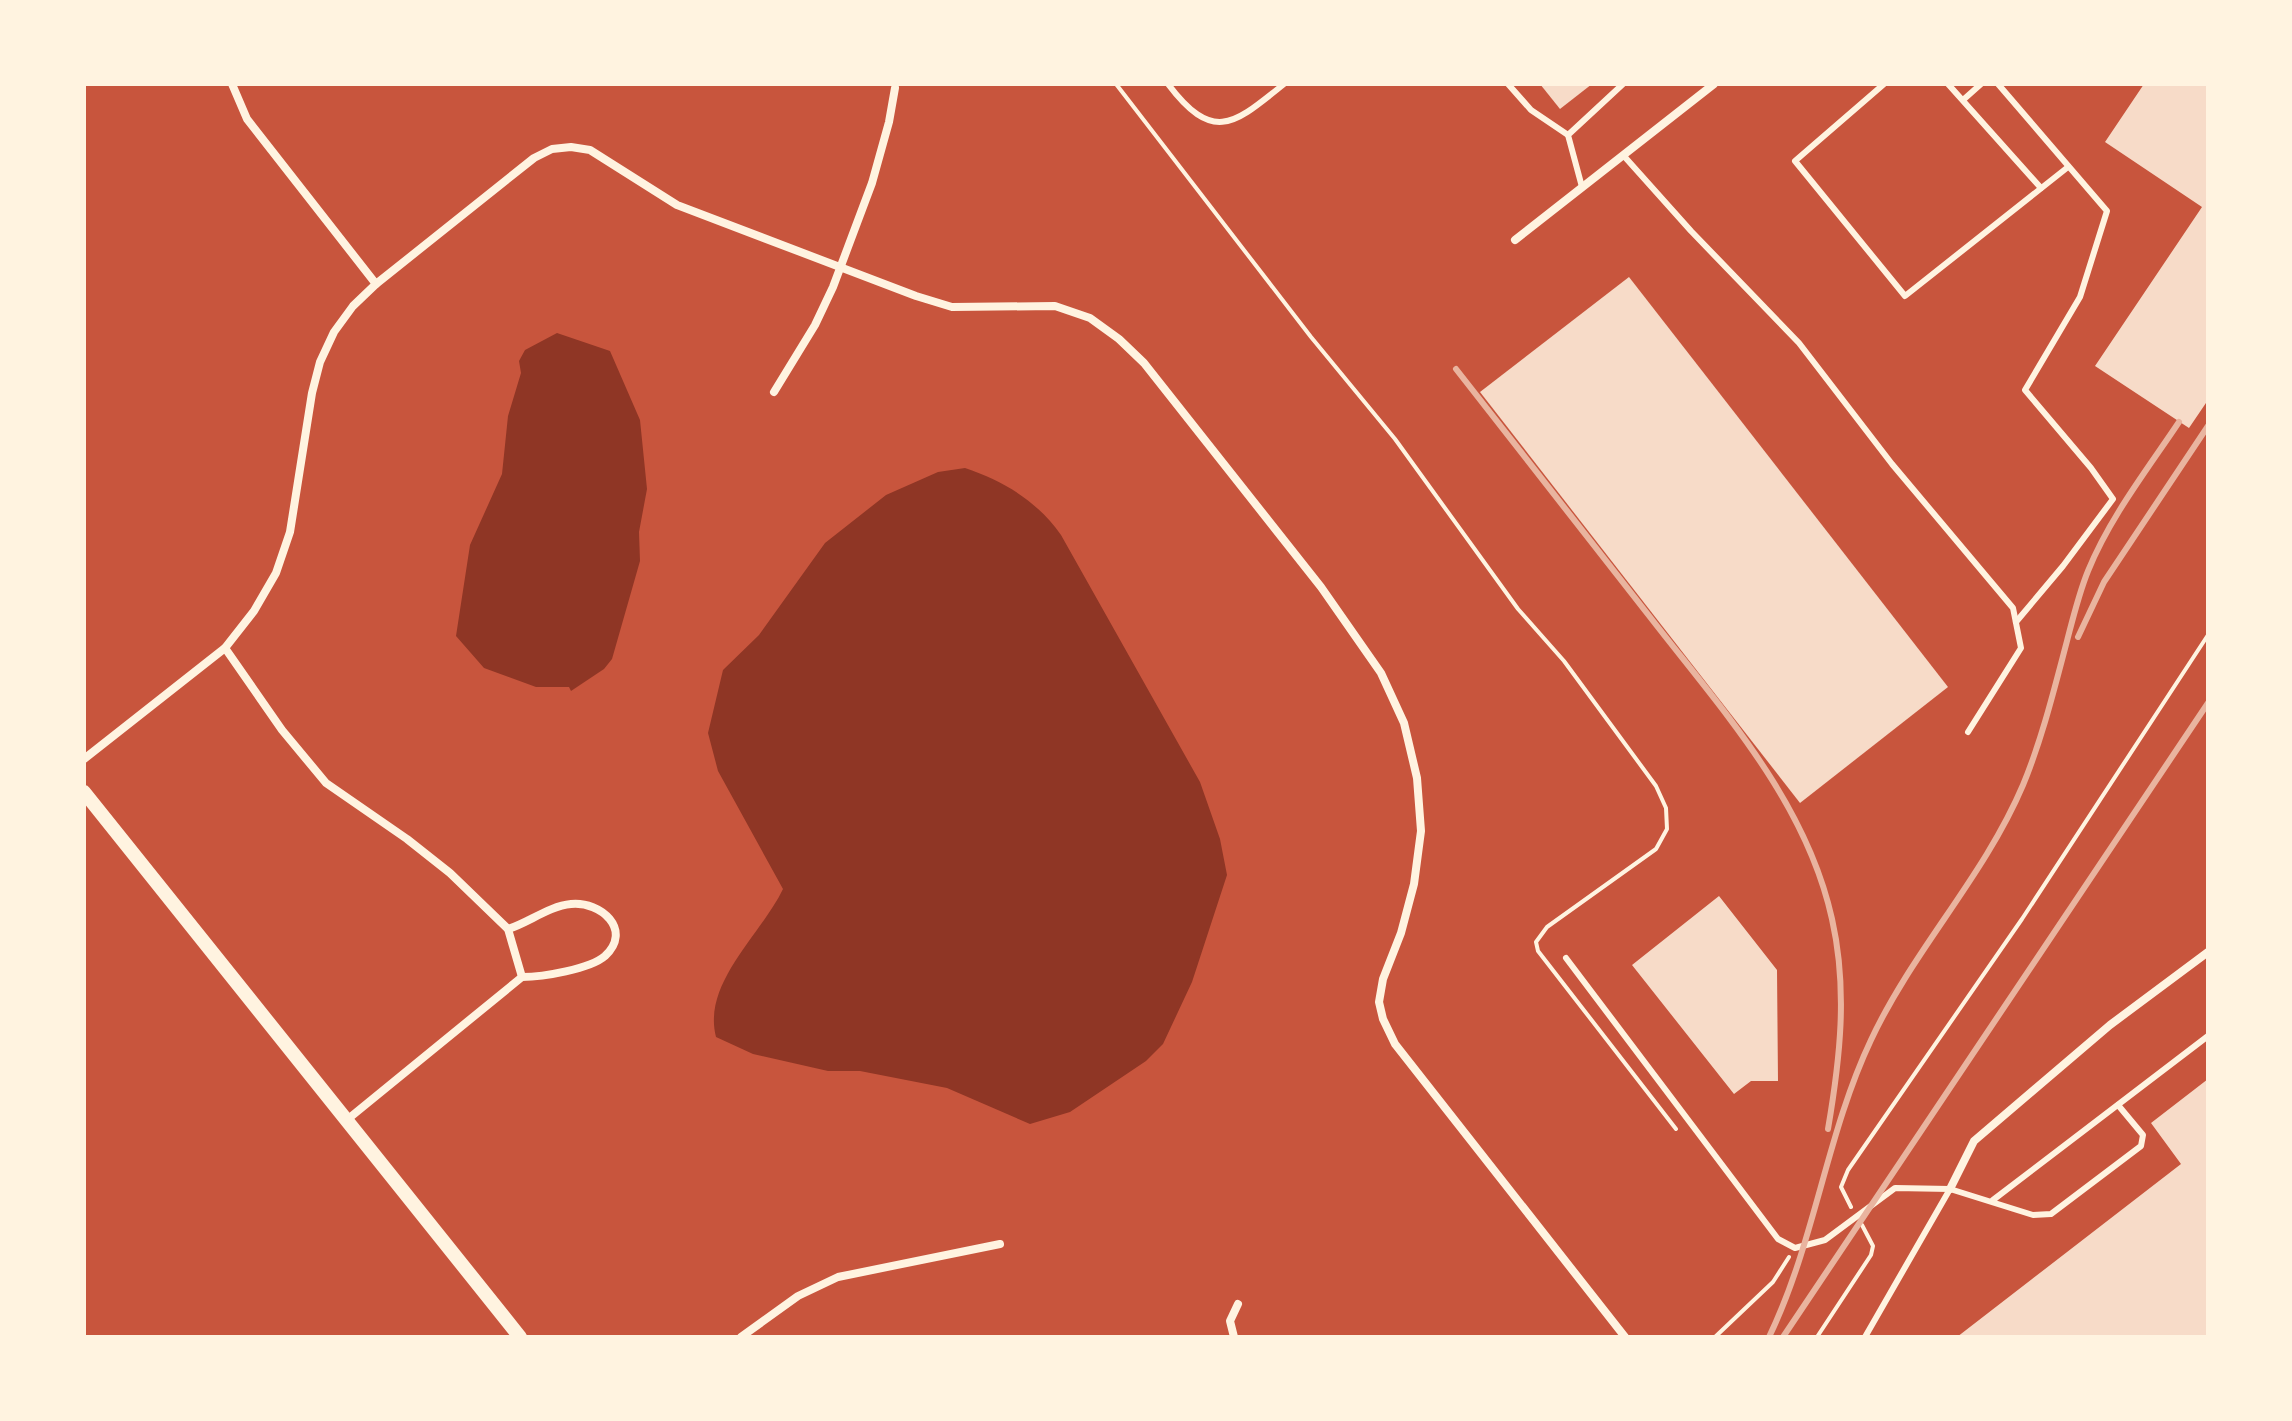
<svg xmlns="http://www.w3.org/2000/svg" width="2292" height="1421" font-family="Cabin,sans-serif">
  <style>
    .water { fill: #8f3625 }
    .building { fill: #f7dbc8 }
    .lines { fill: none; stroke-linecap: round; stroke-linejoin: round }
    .path { stroke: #fff3e0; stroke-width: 4 }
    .service { stroke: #fff3e0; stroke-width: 6 }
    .minor { stroke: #fff3e0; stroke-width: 8 }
    .tertiary { stroke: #fff3e0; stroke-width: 14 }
    .rail { stroke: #e9b49f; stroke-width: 6 }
  </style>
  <rect width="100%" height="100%" fill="#c8553d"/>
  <g class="water">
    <polygon points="557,333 610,351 640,420 647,489 639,532 640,561 612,659 604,669 571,691 569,687 536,687 484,668 456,636 470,545 502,474 508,416 521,373 519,361 525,350"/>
    <path d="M965 468C1004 481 1037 501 1061 535L1200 782 1220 839 1227 875 1192 982 1163 1044 1146 1061 1070 1112 1030 1124 947 1088 860 1071H828L753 1054 716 1037C702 983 761 935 783 889L718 771 708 733 723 670 759 635 825 543 886 495 938 472Z"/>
  </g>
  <g class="building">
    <polygon points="1540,84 1592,84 1560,109"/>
    <polygon points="2144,84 2208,84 2208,400 2189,428 2095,366 2202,207 2105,142"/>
    <polygon points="1629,277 1948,687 1800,803 1480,392"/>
    <polygon points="1719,896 1777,970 1778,1081 1751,1081 1734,1094 1632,965"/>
    <polygon points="2208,1079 2208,1337 1957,1337 2181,1164 2151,1123"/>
  </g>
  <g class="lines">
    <g class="path">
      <polyline points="1116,84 1311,337 1395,439 1518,609 1564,661 1656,786 1666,808 1667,829 1656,849 1547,927 1536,942 1538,951 1676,1129"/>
      <polyline points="1851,1207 1841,1187 1848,1170 2022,919 2208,635"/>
      <polyline points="1715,1337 1773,1282 1789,1257"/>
      <polyline points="1817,1337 1871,1255 1873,1246 1862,1225"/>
    </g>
    <g class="service">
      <path d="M1168 84C1214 145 1235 123 1284 84"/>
      <polyline points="1508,84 1531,110 1568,135"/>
      <polyline points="1884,84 1795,161 1905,296 2068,167"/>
      <polyline points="1948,84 2041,188"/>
      <polyline points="1998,84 2107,211 2080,297 2025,390 2091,468 2113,499 2063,566 2016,622"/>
      <polyline points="1963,100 1981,84"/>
      <polyline points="1623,155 1691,231 1799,343 1892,464 2013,608 2021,648 1968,732"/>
      <polyline points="1582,187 1568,135 1623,84"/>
      <polyline points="1566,958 1778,1239 1795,1248 1825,1240 1895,1188 1950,1189"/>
      <polyline points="1993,1200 2208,1036"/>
      <polyline points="1865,1337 1950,1189 2033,1215 2051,1214 2141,1146 2143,1135 2118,1105"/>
    </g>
    <g class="minor">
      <polyline points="232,84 247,119 376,284"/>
      <polyline points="1515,240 1714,84"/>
      <polyline points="774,392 815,325 833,287 872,183 889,122 895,88"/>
      <polyline points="225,648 282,730 326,783 407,839 450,873 508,929 522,977"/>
      <polyline points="84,759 225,648 254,611 276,573 290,532 312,393 320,362 334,332 353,306 376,284 534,158 552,149 571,147 590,150 677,205 916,296 952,307 1055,306 1090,318 1119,339 1144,363 1321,587 1381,673 1404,723 1417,778 1421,831 1414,884 1401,933 1383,979 1379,1002 1383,1019 1395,1044 1625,1337"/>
      <path d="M348 1119 522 977C543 977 590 969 605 956 633 930 601 901 571 904 549 906 528 923 508 929"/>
      <polyline points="1950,1189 1974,1141 2110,1025 2208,952"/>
      <polyline points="741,1337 798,1296 838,1277 1000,1244"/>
      <polyline points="1234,1337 1230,1321 1238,1304"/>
    </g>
    <polyline class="tertiary" points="84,792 520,1337"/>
    <g class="rail">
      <path d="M1456 369C1521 452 1585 535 1650 617 1722 710 1806 801 1832 919 1848 990 1840 1059 1828 1129"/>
      <polyline points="2078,637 2104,582 2208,426"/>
      <path d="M1769 1337C1815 1242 1826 1135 1871 1040 1913 950 1984 877 2023 785 2042 739 2054 690 2067 641 2073 618 2079 593 2088 571 2110 517 2147 470 2179 422"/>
      <polyline points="1783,1337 2208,703"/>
    </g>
  </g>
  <rect width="2292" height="1421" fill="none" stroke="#fff3e0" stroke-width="172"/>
</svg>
